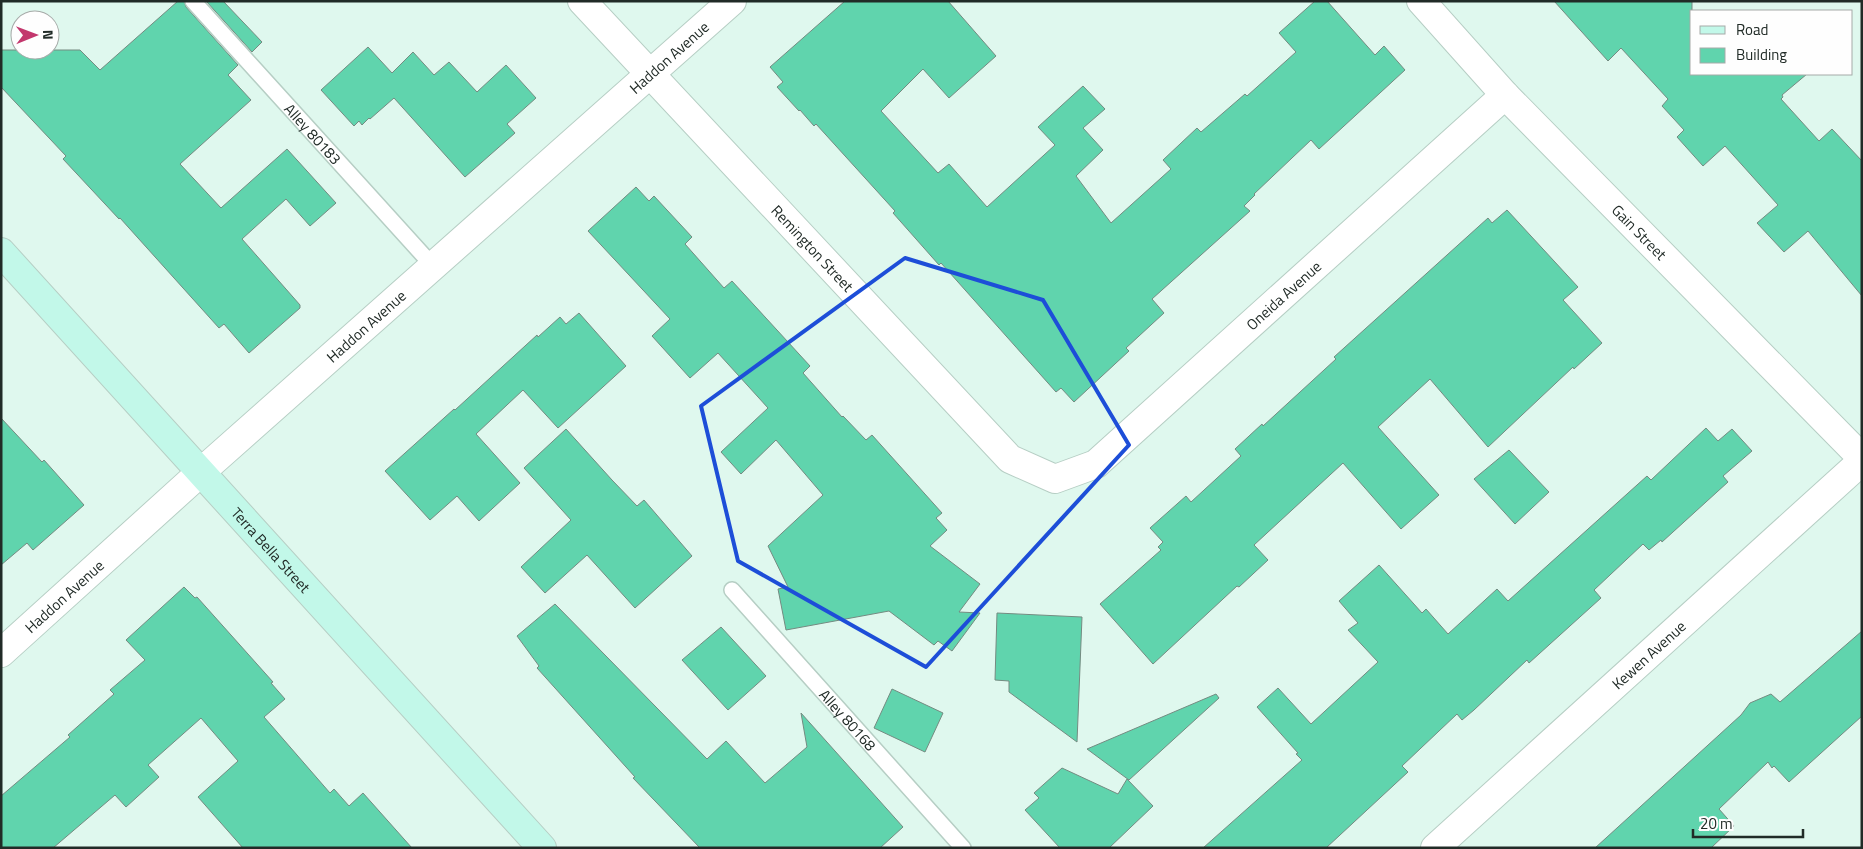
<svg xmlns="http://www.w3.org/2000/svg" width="1863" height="849" font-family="'Titillium Web',sans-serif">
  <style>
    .building { fill: #60d4ad; stroke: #748b81 }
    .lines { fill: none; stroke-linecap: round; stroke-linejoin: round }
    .service-casing { stroke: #b6cec4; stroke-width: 18 }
    .minor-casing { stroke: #b6cec4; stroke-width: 30 }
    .secondary-casing { stroke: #b6cec4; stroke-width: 30 }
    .service { stroke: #fff; stroke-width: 15 }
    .minor { stroke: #fff; stroke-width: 28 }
    .secondary { stroke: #c2f8e9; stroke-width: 28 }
    .marked { fill: none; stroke: #1d4ed8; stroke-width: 4; stroke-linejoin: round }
    .labels { text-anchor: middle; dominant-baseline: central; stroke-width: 5; stroke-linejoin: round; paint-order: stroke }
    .street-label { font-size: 15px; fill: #212b27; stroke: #fefefe }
  </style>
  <rect width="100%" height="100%" fill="#dff8ee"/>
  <g class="building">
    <polygon points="178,1 184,1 186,7 238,65 228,75 251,100 180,164 221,208 287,149 336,203 310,226 286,199 242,239 300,305 300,308 249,353 224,324 219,328 120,218 119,219 63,159 66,156 1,87 1,50 80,50 100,70"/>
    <polygon points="206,1 223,1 262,42 252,52"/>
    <polygon points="845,1 948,1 996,56 949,98 923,69 881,111 938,173 949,164 987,207 1055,145 1038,127 1083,86 1105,109 1083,128 1103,150 1076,176 1111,223 1171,169 1163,160 1197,128 1201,132 1245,94 1247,96 1296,52 1279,33 1315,1 1327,1 1375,55 1384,46 1405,70 1319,149 1311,140 1254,194 1255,195 1244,206 1250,211 1152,299 1164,313 1126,348 1129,351 1074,402 1061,388 1056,392 941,263 939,265 893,213 895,211 816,124 814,126 800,110 799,111 777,87 783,82 770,67"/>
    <polygon points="1554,1 1692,1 1692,74 1807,74 1782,95 1783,97 1781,99 1819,141 1832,129 1862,161 1862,296 1808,231 1784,252 1757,223 1778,205 1725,146 1703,166 1677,137 1684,130 1662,106 1668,99 1621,48 1608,61"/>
    <polygon points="368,47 392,73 413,52 434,75 449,62 477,92 506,65 536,98 507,124 515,133 465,177 394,98 370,119 369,118 362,125 359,121 354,126 321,90"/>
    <polygon points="636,187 649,201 654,196 692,237 685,244 724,288 732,281 810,366 803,373 842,417 843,416 866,440 872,435 942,513 936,518 947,530 930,546 980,584 959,612 980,613 952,651 938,641 934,645 889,611 786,630 778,589 788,587 768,546 823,495 776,440 741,474 721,452 768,408 718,353 690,378 652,336 670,319 588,231"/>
    <polygon points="1507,210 1578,287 1563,300 1602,343 1574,369 1573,367 1488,447 1430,379 1378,427 1439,495 1401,529 1343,463 1254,545 1268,560 1239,587 1237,586 1153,664 1100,604 1161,550 1158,547 1163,542 1150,528 1186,496 1191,502 1241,456 1235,449 1262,424 1263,426 1336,359 1334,357 1488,218 1492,223"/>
    <polygon points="579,313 626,366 558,428 523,390 476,434 520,483 479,521 457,496 430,520 385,471 454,409 455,410 537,335 538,337 560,317 566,324"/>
    <polygon points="1,418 42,462 44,460 84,505 33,550 27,543 1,565"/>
    <polygon points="1706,428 1718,441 1732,429 1752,451 1723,476 1728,482 1662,542 1661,540 1649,550 1643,544 1594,590 1601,598 1529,663 1527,660 1474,710 1462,720 1457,714 1402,766 1408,772 1326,848 1203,848 1302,760 1296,754 1298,753 1257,707 1278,688 1311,724 1378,662 1348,630 1358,623 1339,601 1379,565 1422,613 1426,609 1448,634 1497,589 1508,601 1647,476 1651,480"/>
    <polygon points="566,429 612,480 637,506 644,500 692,556 635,608 587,555 545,593 521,567 571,520 524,468"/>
    <polygon points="1509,450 1549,492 1515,524 1474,479"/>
    <polygon points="184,587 195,598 197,597 273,682 271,683 285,699 264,717 330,793 334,789 349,806 363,793 412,848 243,848 198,797 238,761 201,718 148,765 159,777 126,807 115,795 53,848 1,848 1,796 70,737 68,735 114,694 110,690 145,660 126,640"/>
    <polygon points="555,604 707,759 726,741 765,783 807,747 801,713 903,827 880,848 700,848 633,778 635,777 537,668 539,666 517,636"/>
    <polygon points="997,613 1082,617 1077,742 1009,692 1009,681 995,680"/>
    <polygon points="721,627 766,676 728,710 682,660"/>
    <polygon points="1862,631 1862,716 1789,782 1774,766 1772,768 1768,762 1719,809 1734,826 1711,848 1595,848 1741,715 1750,703 1771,694 1780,702"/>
    <polygon points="892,689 943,713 925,752 874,728"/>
    <polygon points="1216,694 1219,698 1129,780 1087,749"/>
    <polygon points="1062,768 1118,794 1127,779 1153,806 1109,848 1060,848 1025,810 1039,798 1034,793"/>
  </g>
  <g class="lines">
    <defs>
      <g id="service">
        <path id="s1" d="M193 1 433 266"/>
        <path id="s2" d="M732 590 963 848"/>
      </g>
      <g id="minor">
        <path id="s3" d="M582 1 1010 459 1055 479 1096 464 1505 95"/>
        <path id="s4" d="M1421 1 1505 95 1862 458"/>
        <path id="s5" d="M1 653 201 472 732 1"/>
        <path id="s6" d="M1435 848 1862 461"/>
      </g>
      <g id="secondary">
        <path id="s7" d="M1 252 542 848"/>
      </g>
    </defs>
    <use href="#service" class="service-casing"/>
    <use href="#minor" class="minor-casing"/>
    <use href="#secondary" class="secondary-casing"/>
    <use href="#service" class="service"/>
    <use href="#minor" class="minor"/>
    <use href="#secondary" class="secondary"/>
  </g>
  <path class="marked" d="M905 258 1043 300 1129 445 926 667 738 561 701 406Z"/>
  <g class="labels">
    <g class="street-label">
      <text stroke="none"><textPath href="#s5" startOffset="895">Haddon Avenue</textPath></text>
      <text stroke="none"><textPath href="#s1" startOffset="179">Alley 80183</textPath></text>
      <text stroke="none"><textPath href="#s4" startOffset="318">Gain Street</textPath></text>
      <text stroke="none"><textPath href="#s3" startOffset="338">Remington Street</textPath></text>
      <text stroke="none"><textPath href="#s3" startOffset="972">Oneida Avenue</textPath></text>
      <text stroke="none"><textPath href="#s5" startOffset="490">Haddon Avenue</textPath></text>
      <text stroke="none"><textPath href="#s7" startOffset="402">Terra Bella Street</textPath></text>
      <text stroke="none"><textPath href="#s5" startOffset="85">Haddon Avenue</textPath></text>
      <text stroke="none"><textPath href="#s6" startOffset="288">Kewen Avenue</textPath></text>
      <text stroke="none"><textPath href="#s2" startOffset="174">Alley 80168</textPath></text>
    </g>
  </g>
  <rect width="1863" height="849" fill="none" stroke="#212b27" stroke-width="5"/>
  <rect x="1690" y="10" width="162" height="65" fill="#fefefe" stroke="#a6aaa8"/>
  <rect x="1700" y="26" width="25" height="8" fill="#c2f8e9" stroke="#a6aaa8"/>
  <text x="1736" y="35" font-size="15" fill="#212b27">Road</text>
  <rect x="1700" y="48" width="25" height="15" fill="#60d4ad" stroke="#a6aaa8"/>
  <text x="1736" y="60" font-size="15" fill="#212b27">Building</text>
  <g transform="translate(35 35) rotate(89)"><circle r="24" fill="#fefefe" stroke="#a6aaa8"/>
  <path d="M0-4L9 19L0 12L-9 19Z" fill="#c3376d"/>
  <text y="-8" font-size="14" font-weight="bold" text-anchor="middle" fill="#212b27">N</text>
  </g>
  <path d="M1693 829v8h110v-8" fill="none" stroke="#212b27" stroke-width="2.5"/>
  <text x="1700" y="829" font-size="15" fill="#212b27" stroke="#fefefe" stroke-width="4" paint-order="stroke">20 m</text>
</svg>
